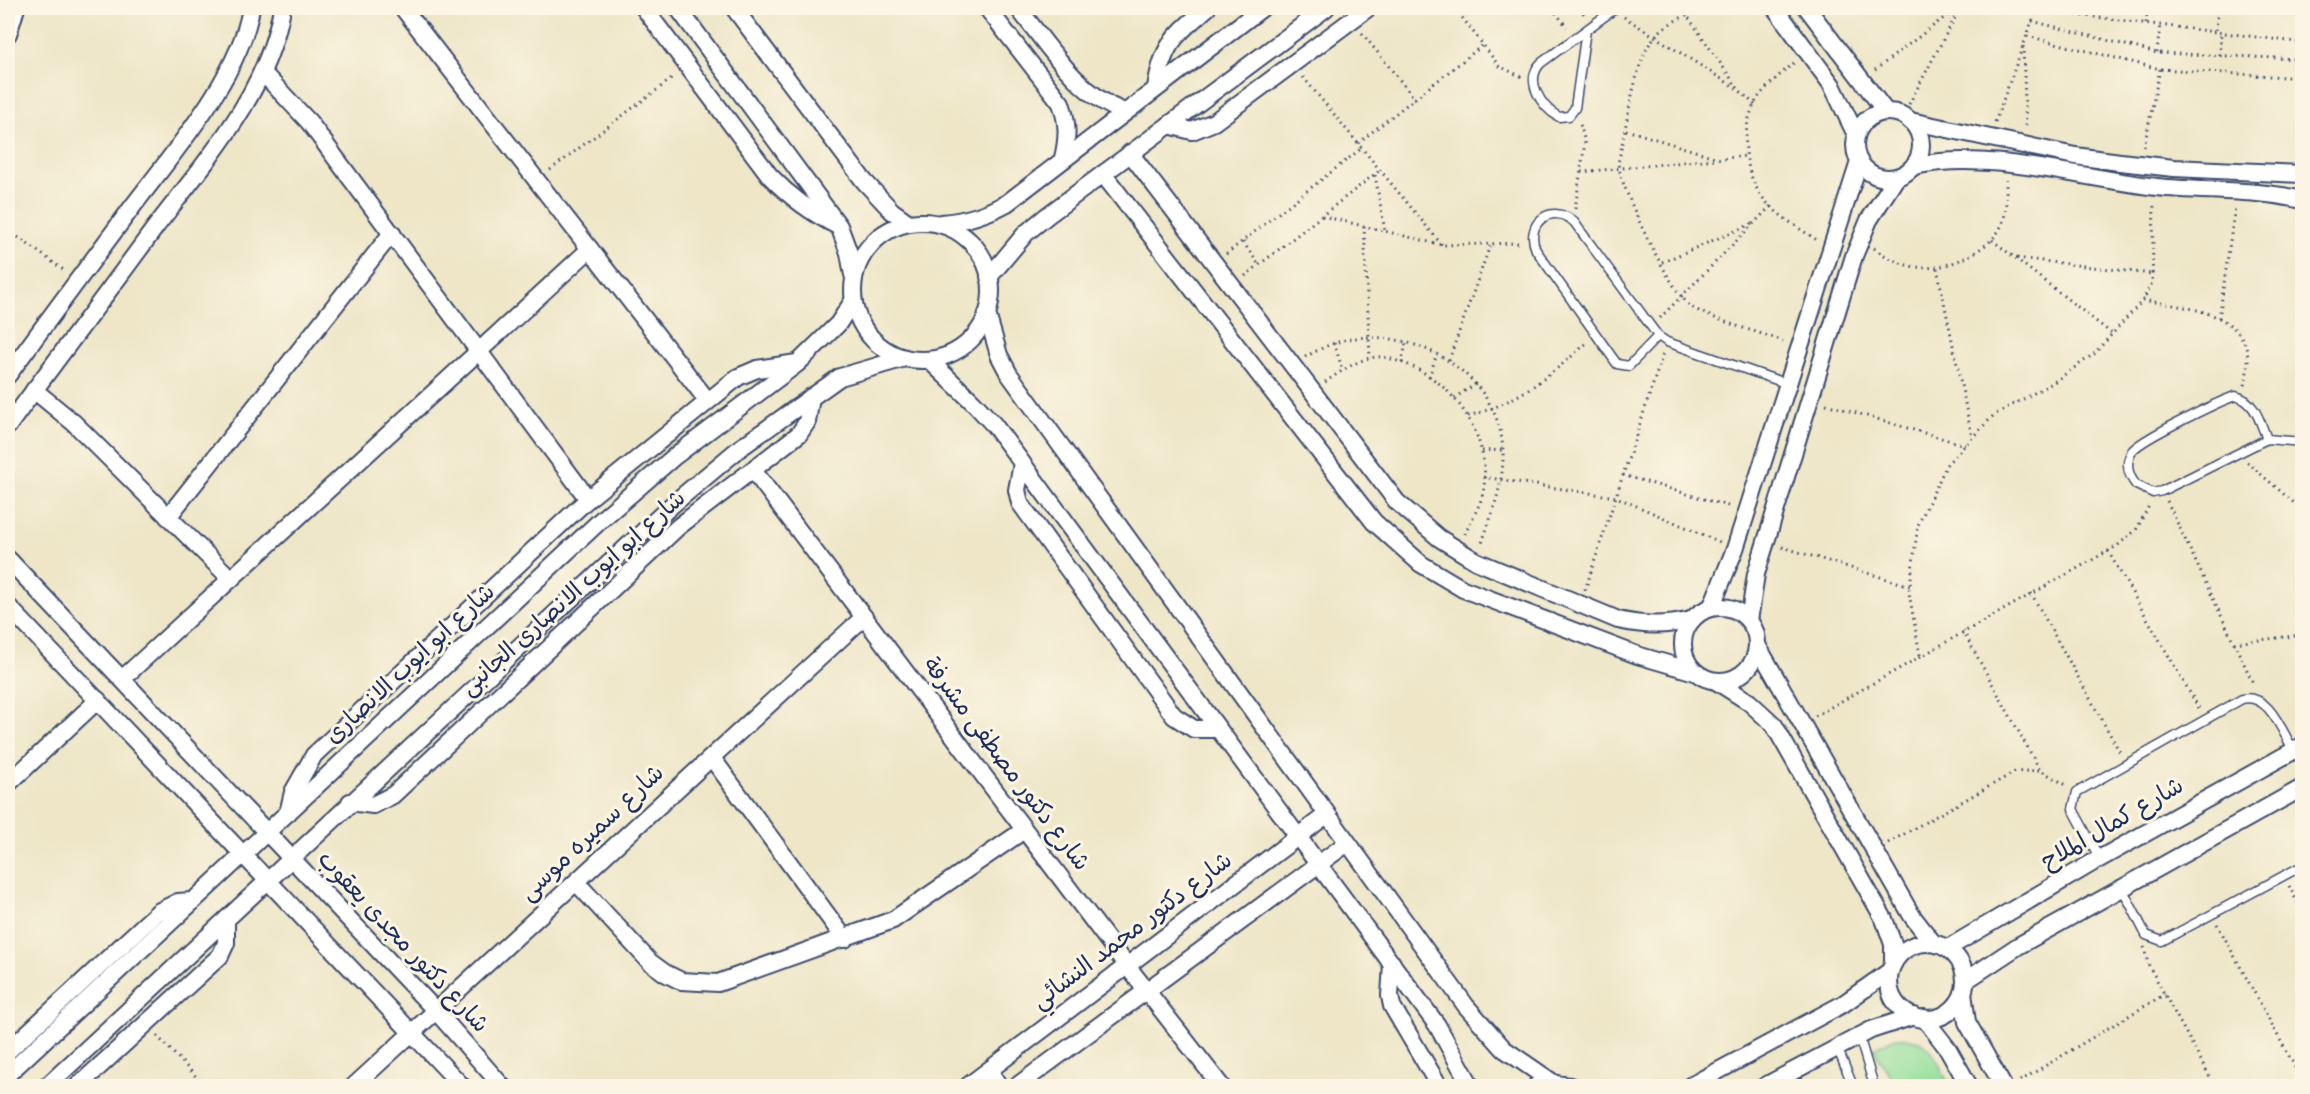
<svg xmlns="http://www.w3.org/2000/svg" width="2310" height="1094" font-family="'Indie Flower','Playpen Sans Arabic',sans-serif">
  <style>
    .green { fill: #93de9a; stroke: #57867c; stroke-width: 1.5 }
    .lines { fill: none; stroke-linecap: round; stroke-linejoin: round }
    .lane-casing { stroke: #3b4a6e; stroke-width: 11 }
    .street-casing { stroke: #3b4a6e; stroke-width: 20 }
    .path { stroke: #3b4a6e; stroke-width: 3; stroke-dasharray: 1.5 4.5; stroke-linecap: butt }
    .lane { stroke: #fff; stroke-width: 8 }
    .street { stroke: #fff; stroke-width: 16 }
    .labels { text-anchor: middle; dominant-baseline: central; stroke-width: 6; stroke-linejoin: round; paint-order: stroke }
    .street-label { font-size: 24px; fill: #1b2f5e; stroke: #fcf5e5 }
  </style>
  <rect width="100%" height="100%" fill="#fcf5e5"/>
  <filter id="ink" filterUnits="userSpaceOnUse"><feTurbulence type="fractalNoise" baseFrequency=".0167" numOctaves="2"/><feDisplacementMap in="SourceGraphic" scale="12" xChannelSelector="R" yChannelSelector="G"/><feConvolveMatrix kernelMatrix="1 2 1 2 8 2 1 2 1" color-interpolation-filters="sRGB"/></filter>
  <filter id="wash" filterUnits="userSpaceOnUse"><feTurbulence type="fractalNoise" baseFrequency=".008" numOctaves="4" result="noise"/><feDisplacementMap in="SourceGraphic" scale="24" xChannelSelector="R" yChannelSelector="G"/><feGaussianBlur stdDeviation="1.35" result="paint"/><feColorMatrix in="noise" values="0 0 0 0 0 0 0 0 0 0 0 0 0 0 0 0 0 1.4 0 .05"/><feComposite in="paint" operator="in"/></filter>
  <g filter="url(#wash)">
    <rect width="100%" height="100%" fill="#eee6c7"/>
    <path class="green" d="M1893 1038C1932 1035 1935 1057 1949 1086H1897L1873 1049Z"/>
  </g>
  <g filter="url(#ink)">
    <g class="lines">
      <defs>
        <g id="lane">
          <path d="M1586 30 1575 108 1569 116 1559 117C1541 107 1524 80 1541 63L1616 8"/>
          <path d="M1658 336 1629 366 1617 364 1536 250C1524 223 1552 202 1574 222L1658 336 1667 342 1788 384"/>
          <path d="M2267 439C2260 422 2255 400 2235 396 2218 402 2141 439 2132 451 2125 463 2128 475 2136 485L2153 493 2162 491 2267 439 2302 442"/>
          <path d="M2100 859 2073 809 2077 792 2242 699C2269 692 2282 732 2294 751"/>
          <polyline points="2122,888 2146,935 2162,941 2302,866"/>
          <polyline points="1859,1036 1874,1086"/>
          <polyline points="1837,1047 1853,1086"/>
        </g>
        <g id="street">
          <polyline points="403,8 707,400"/>
          <path d="M644 8 770 176C790 197 810 212 836 225"/>
          <polyline points="678,8 839,226 849,253 853,275"/>
          <polyline points="734,8 864,181 892,211 909,223"/>
          <path d="M987 8 1061 103C1068 123 1068 137 1063 158"/>
          <path d="M1018 8C1048 45 1077 94 1124 112"/>
          <polyline points="1775,8 1832,85 1856,135"/>
          <polyline points="1807,8 1886,112"/>
          <polyline points="8,34 16,8"/>
          <polyline points="263,73 309,122 588,499"/>
          <path d="M1156 88C1163 43 1175 36 1207 8"/>
          <circle cx="1888" cy="145" r="33"/>
          <polyline points="1910,121 2075,156 2120,162 2174,168 2302,174"/>
          <polyline points="1169,125 1192,131 1214,122 1368,8"/>
          <path d="M1130 153 1397 502 1439 538 1476 561 1618 620C1645 626 1666 626 1692 620"/>
          <path d="M1914 166C1988 149 2082 179 2157 187 2205 192 2256 189 2302 200"/>
          <polyline points="1103,174 1374,522 1421,564 1463,589 1637,655 1695,672"/>
          <circle cx="922" cy="291" r="69"/>
          <path d="M941 223C966 221 985 215 1007 203L1262 8"/>
          <polyline points="989,277 1026,233 1048,215 1326,8"/>
          <polyline points="987,314 999,355 1009,374 1466,1006 1504,1049 1555,1084"/>
          <polyline points="929,360 973,402 994,425 1437,1025 1471,1086"/>
          <path d="M8 375C48 320 89 265 130 210 172 154 240 77 251 8"/>
          <polyline points="34,390 74,423 231,579"/>
          <path d="M8 426C56 360 106 295 154 229 205 162 268 93 282 8"/>
          <polyline points="1022,464 1017,490 1020,503 1174,716 1194,729 1218,729"/>
          <polyline points="753,470 1128,967 1221,1086"/>
          <polyline points="168,517 392,233"/>
          <polyline points="8,559 436,1011 502,1086"/>
          <polyline points="8,606 462,1086"/>
          <circle cx="1720" cy="644" r="37"/>
          <polyline points="1711,608 1735,549 1859,162"/>
          <polyline points="1749,621 1756,574 1854,256 1869,220 1896,178"/>
          <polyline points="1757,645 1912,916 1933,943"/>
          <polyline points="122,679 590,249"/>
          <polyline points="1716,681 1749,702 1774,725 1884,919 1893,944 1893,964"/>
          <polyline points="712,758 845,939"/>
          <polyline points="8,784 98,700"/>
          <polyline points="350,802 373,805 393,795 678,527 799,434 807,422 811,397"/>
          <polyline points="288,813 293,792 314,755 588,499 738,377 757,369 797,363"/>
          <polyline points="576,882 650,962 665,973 681,981 718,983 893,920 1024,830"/>
          <circle cx="1927" cy="981" r="38"/>
          <polyline points="1948,948 2092,863 2302,746"/>
          <polyline points="1392,963 1390,996 1392,1006 1439,1086"/>
          <polyline points="1965,981 2018,946 2302,788"/>
          <polyline points="1963,993 1967,1022 2003,1086"/>
          <polyline points="1924,1018 1948,1049 1969,1086"/>
          <polyline points="8,1051 158,912 178,902 192,901"/>
          <polyline points="990,1072 999,1086"/>
          <polyline points="8,1074 602,519 675,456 798,363 838,324 853,301"/>
          <polyline points="47,1086 673,504 740,448 840,377 905,358"/>
          <polyline points="78,1086 220,956 226,943 226,920"/>
          <polyline points="354,1086 864,617"/>
          <polyline points="968,1086 1325,816"/>
          <polyline points="1017,1086 1346,844"/>
          <polyline points="1536,1086 1555,1084 1570,1086"/>
          <polyline points="1690,1086 1843,1004 1890,971"/>
          <polyline points="1765,1086 1871,1030 1914,1016"/>
        </g>
      </defs>
      <use href="#lane" class="lane-casing"/>
      <use href="#street" class="street-casing"/>
      <g class="path">
        <polyline points="1455,8 1499,66 1522,77"/>
        <polyline points="1552,8 1567,27"/>
        <polyline points="1579,8 1586,16"/>
        <polyline points="1682,8 1739,90 1755,105"/>
        <polyline points="2047,8 2062,13 2297,42 2302,40"/>
        <path d="M1687 15C1674 21 1662 27 1653 39 1634 63 1626 131 1618 163 1620 188 1672 296 1693 308 1719 322 1755 331 1783 341"/>
        <polyline points="1624,17 1739,90"/>
        <polyline points="2032,21 2157,53 2302,59"/>
        <polyline points="2146,23 2148,8"/>
        <polyline points="2216,30 2218,8"/>
        <polyline points="1362,33 1415,99"/>
        <polyline points="2027,36 2160,69 2302,78"/>
        <polyline points="2297,42 2302,55"/>
        <polyline points="2023,46 2026,130"/>
        <polyline points="2157,53 2160,24"/>
        <polyline points="2220,55 2221,31"/>
        <path d="M1794 63C1782 73 1770 83 1760 95 1738 125 1742 177 1768 204 1782 218 1800 229 1817 240"/>
        <polyline points="1875,70 1957,8"/>
        <polyline points="1303,77 1442,245"/>
        <polyline points="1909,104 1960,8"/>
        <polyline points="1995,122 2037,8"/>
        <polyline points="1626,130 1718,158"/>
        <polyline points="1358,143 1483,45"/>
        <polyline points="2144,147 2160,69"/>
        <polyline points="2300,158 2302,129"/>
        <polyline points="550,170 674,77"/>
        <polyline points="1581,172 1747,156"/>
        <polyline points="1375,175 1385,231"/>
        <polyline points="1575,209 1585,142 1580,124"/>
        <polyline points="1322,216 1442,245 1522,243"/>
        <polyline points="1364,226 1370,358"/>
        <polyline points="8,230 65,271"/>
        <polyline points="1992,240 2111,333"/>
        <polyline points="1243,242 1259,265"/>
        <path d="M1874 248C1905 272 1937 274 1972 254 1982 248 1993 241 1999 230 2008 216 2006 197 2006 180"/>
        <polyline points="1226,254 1362,148"/>
        <polyline points="2017,258 2152,274"/>
        <polyline points="1662,262 1752,224"/>
        <polyline points="1937,268 1972,437"/>
        <polyline points="1245,276 1380,170"/>
        <path d="M2143 300C2179 307 2245 309 2248 359 2248 368 2246 378 2245 387"/>
        <polyline points="1660,318 1771,206"/>
        <polyline points="2219,318 2235,207"/>
        <polyline points="1334,343 1343,371"/>
        <path d="M1305 357C1321 348 1338 340 1356 338 1424 331 1501 379 1503 452 1504 485 1491 515 1481 546"/>
        <polyline points="1449,360 1491,243"/>
        <polyline points="1402,363 1406,343"/>
        <polyline points="1429,377 1437,354"/>
        <path d="M1325 382C1341 372 1358 358 1378 357 1385 356 1394 360 1400 362 1451 378 1490 433 1484 487 1483 502 1471 520 1465 534"/>
        <polyline points="1454,398 1476,384"/>
        <polyline points="1826,404 1965,445"/>
        <path d="M1468 416C1516 404 1552 374 1588 342"/>
        <polyline points="1482,451 1503,450"/>
        <polyline points="2247,462 2302,510"/>
        <polyline points="1623,475 1731,507"/>
        <polyline points="1483,477 1616,497 1720,542"/>
        <polyline points="2167,501 2254,685"/>
        <polyline points="1782,547 1910,586"/>
        <polyline points="2108,551 2200,710"/>
        <polyline points="1585,590 1663,354"/>
        <polyline points="2031,593 2121,754"/>
        <polyline points="1963,631 2040,770"/>
        <polyline points="2234,643 2302,635"/>
        <polyline points="1920,655 1909,593 1918,525 1947,464 1994,415 2054,382 2094,354 2143,300 2152,283 2154,203"/>
        <polyline points="1815,716 2117,546 2136,530 2150,504"/>
        <polyline points="1888,843 2015,772 2040,770 2068,786"/>
        <polyline points="2289,886 2302,911"/>
        <polyline points="2217,924 2302,1080"/>
        <polyline points="2144,947 2149,966 2215,1086"/>
        <polyline points="157,1036 205,1086"/>
        <polyline points="2020,1081 2165,994"/>
      </g>
      <use href="#lane" class="lane"/>
      <use href="#street" class="street"/>
    </g>
  </g>
  <g class="labels">
    <g class="street-label">
      <text transform="translate(574 594) rotate(-42)">شارع ابو ايوب الانصارى الجانبى</text>
      <text transform="translate(411 665) rotate(-43)">شارع ابو ايوب الانصارى</text>
      <text transform="translate(1005 765) rotate(53)">شارع دكتور مصطفى مشرفة</text>
      <text transform="translate(2113 825) rotate(-30)">شارع كمال الملاح</text>
      <text transform="translate(593 834) rotate(-43)">شارع سميره موسى</text>
      <text transform="translate(1133 932) rotate(-37)">شارع دكتور محمد النشائي</text>
      <text transform="translate(402 943) rotate(47)">شارع دكتور مجدى يعقوب</text>
    </g>
  </g>
  <rect width="2310" height="1094" fill="none" stroke="#fcf5e5" stroke-width="30"/>
</svg>
